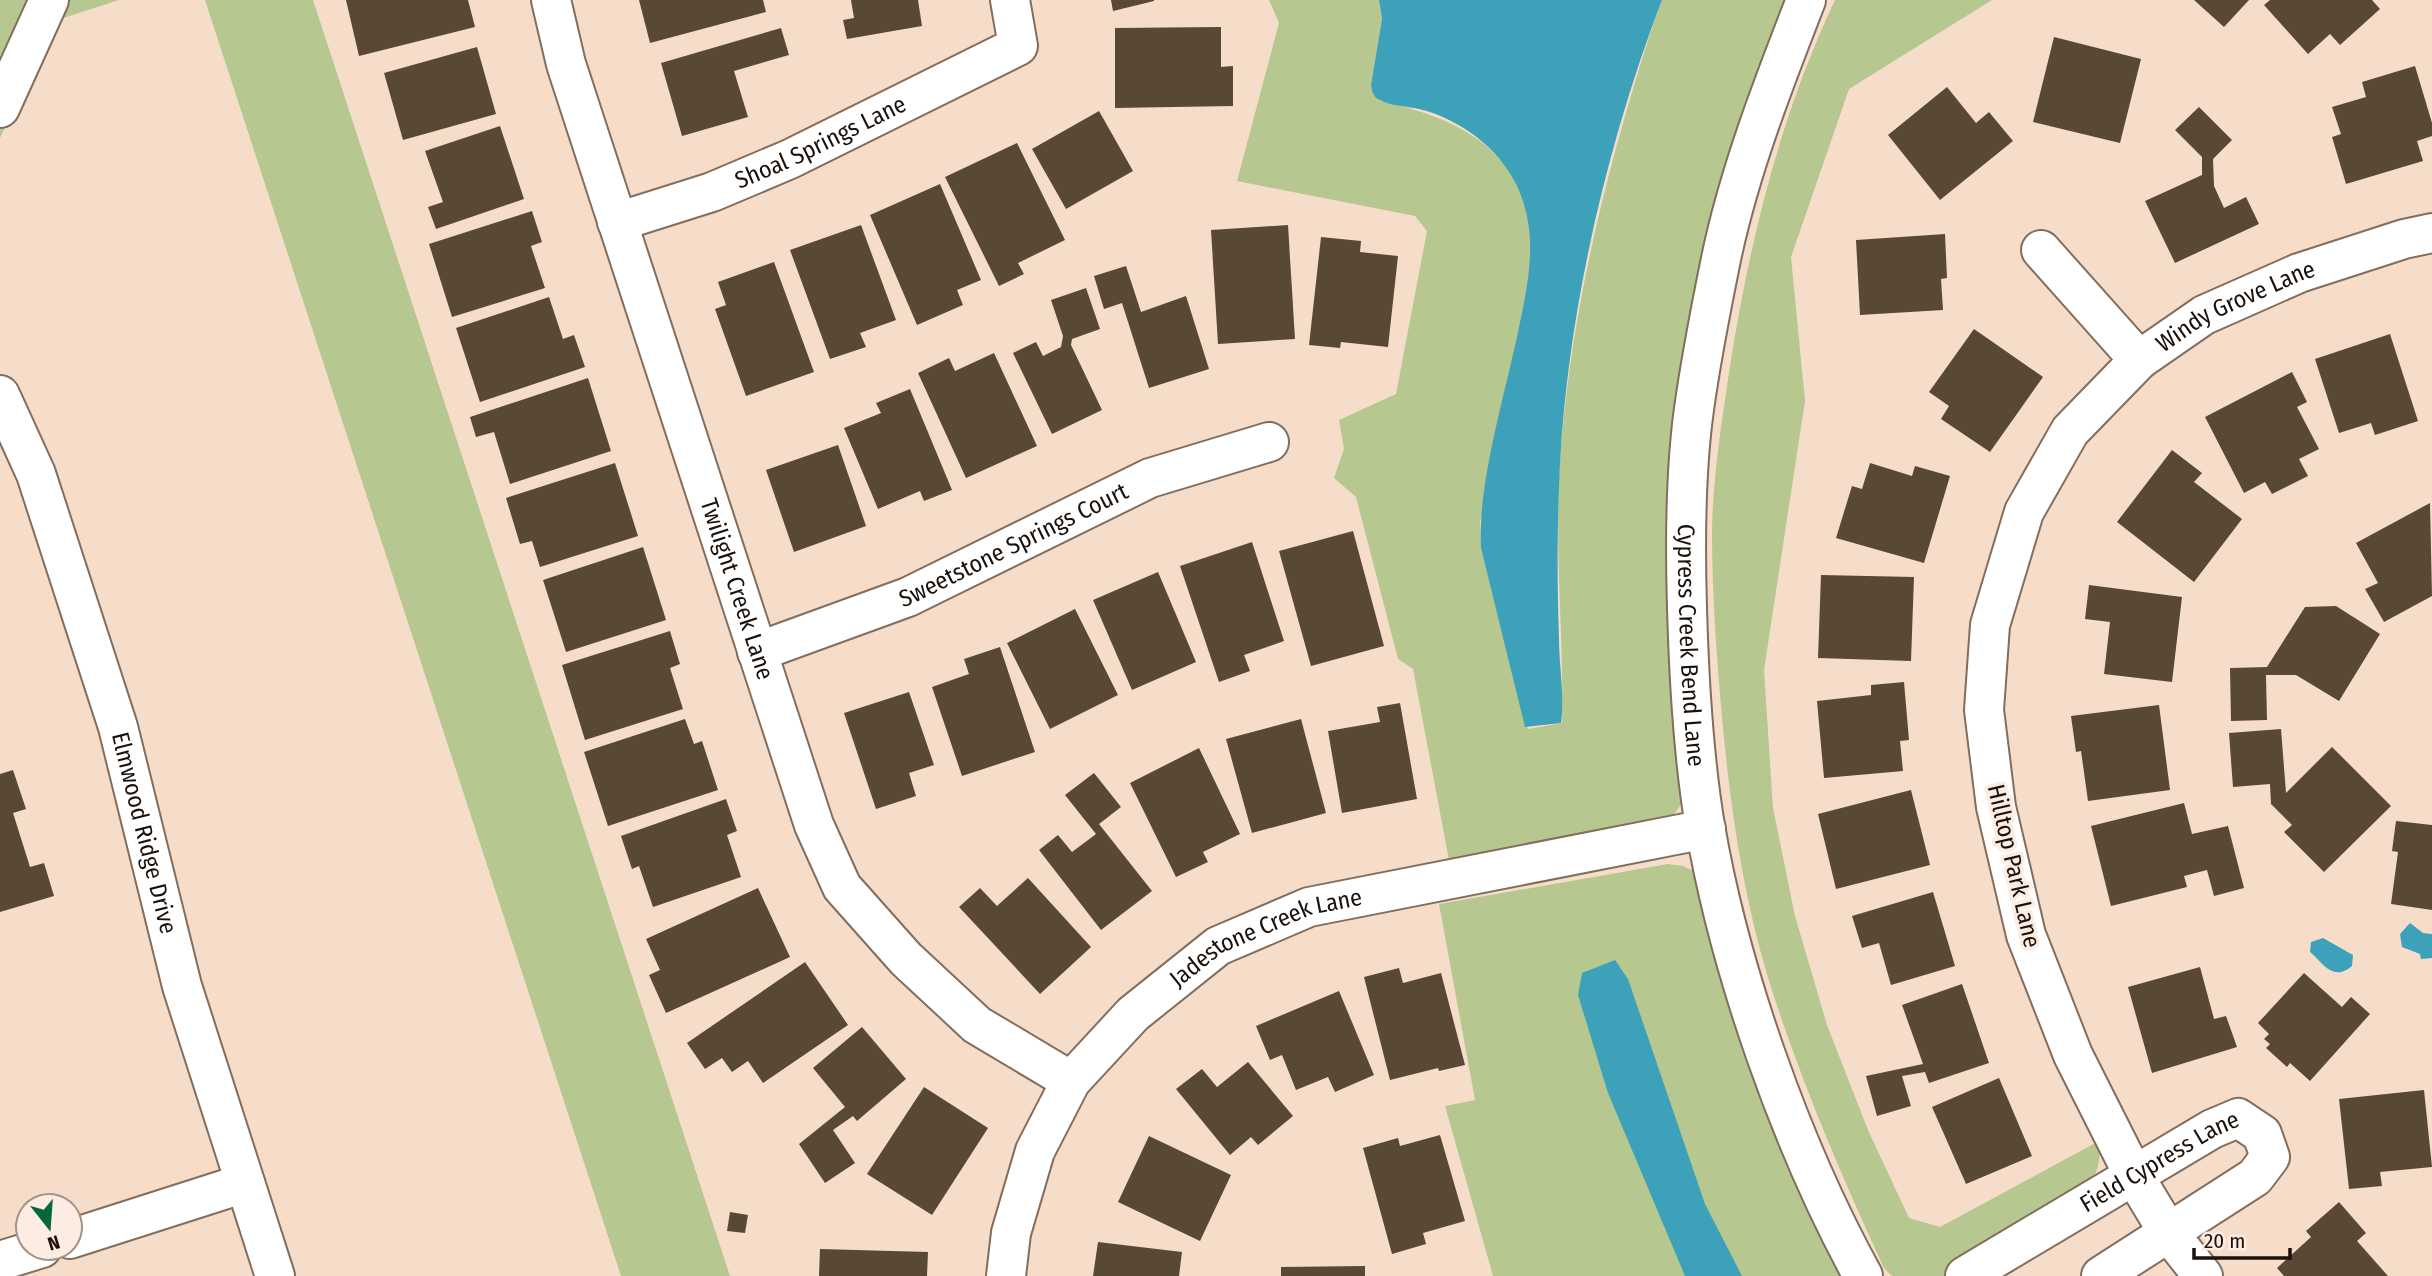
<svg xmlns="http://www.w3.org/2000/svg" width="2432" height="1276" font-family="'Fira Sans Condensed',sans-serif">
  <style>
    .green { fill: #b6c890 }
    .water { fill: #3da1ba }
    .building { fill: #594835 }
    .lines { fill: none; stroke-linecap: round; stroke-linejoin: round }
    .minor-casing { stroke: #836d5c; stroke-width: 42 }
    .minor { stroke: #fff; stroke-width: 38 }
    .labels { text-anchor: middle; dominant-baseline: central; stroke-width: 7; stroke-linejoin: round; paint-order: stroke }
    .street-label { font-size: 24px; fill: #19110a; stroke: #fcece1 }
  </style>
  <rect width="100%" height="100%" fill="#f6ddca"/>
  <g class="green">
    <polygon points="0,0 119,0 54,21 0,138"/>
    <polygon points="205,0 313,0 730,1276 621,1276"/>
    <path d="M1269 0H1379L1382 19 1371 85 1380 101C1474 121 1536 161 1531 267L1480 523 1481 548 1528 729 1562 723C1564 636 1554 549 1560 462 1570 314 1606 171 1651 31L1662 0H1789L1718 212 1686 797 1673 816 1449 860 1413 669 1398 659 1356 497 1334 478 1344 449 1339 420 1396 394 1427 231 1415 216 1237 181 1279 23Z"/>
    <path d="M1835 0H1992L1849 89 1791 257 1805 401 1764 670 1773 808 1795 916 1827 1025 1868 1130 1909 1218 1940 1227 2099 1141C2101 1160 2098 1172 2088 1188L1946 1276H1892L1884 1268C1841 1175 1800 1079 1769 981 1744 899 1731 813 1723 728 1717 662 1712 597 1712 530 1713 476 1722 420 1730 366 1750 240 1780 116 1835 0Z"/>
    <polygon points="1668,864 1683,866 1696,872 1845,1276 1493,1276 1445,1106 1475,1100 1439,904"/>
  </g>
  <g class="water">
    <path d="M1379 0H1662C1607 143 1568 311 1560 464 1557 522 1557 581 1559 639 1559 666 1565 697 1561 723L1525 727 1481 548C1477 484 1506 392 1519 327 1529 278 1539 234 1517 186 1499 148 1460 119 1419 109 1407 106 1388 106 1378 99 1373 96 1372 91 1371 85L1382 19Z"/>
    <polygon points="2410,923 2423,933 2432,934 2432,958 2421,959 2420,954 2402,947 2400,934"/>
    <path d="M2323 938 2353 955 2352 966C2333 982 2324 964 2310 952L2311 942Z"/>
    <polygon points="1615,960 1628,979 1705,1204 1742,1276 1685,1276 1608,1093 1578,995 1582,973"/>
  </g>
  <g class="building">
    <polygon points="346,0 468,0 475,27 359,56"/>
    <polygon points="639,0 763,0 766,12 650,43"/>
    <polygon points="851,0 918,0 922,26 847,39 843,20 854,18"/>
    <polygon points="1111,0 1154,0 1154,1 1113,11"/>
    <polygon points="2194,0 2249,0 2224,27"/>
    <polygon points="2270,0 2372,0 2380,9 2340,45 2330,34 2308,54 2264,5"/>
    <polygon points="1221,27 1221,67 1233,66 1233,106 1115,108 1115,28"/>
    <polygon points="781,28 789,55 734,71 748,117 682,136 661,63"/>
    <polygon points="2054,37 2141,59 2120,143 2033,122"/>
    <polygon points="477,47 496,114 403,140 384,73"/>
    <polygon points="2415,66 2432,123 2432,136 2417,141 2423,161 2346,184 2332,137 2341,134 2332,107 2366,97 2362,82"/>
    <polygon points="1947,87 1976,123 1989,112 2013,141 1940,200 1888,135"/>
    <polygon points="2199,107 2232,140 2213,159 2214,186 2224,208 2246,197 2259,224 2175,263 2145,201 2202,175 2202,157 2175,130"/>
    <polygon points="1099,111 1133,171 1066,209 1032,149"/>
    <polygon points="500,126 524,199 436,229 428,207 443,202 425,151"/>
    <polygon points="1017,143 1065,240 1018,263 1024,274 999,286 945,177"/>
    <polygon points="940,184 981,280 957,290 963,305 917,325 870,215"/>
    <polygon points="532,211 542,242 531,246 545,288 452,317 429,244"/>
    <polygon points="861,225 896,320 860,333 866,347 830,359 790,250"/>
    <polygon points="1288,225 1295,339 1218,344 1211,230"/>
    <polygon points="1945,234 1947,278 1941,279 1943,310 1860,315 1856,240"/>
    <polygon points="1321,237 1361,241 1360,252 1398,256 1388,347 1341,342 1340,348 1309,345"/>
    <polygon points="774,262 814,372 746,396 715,309 726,305 718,282"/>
    <polygon points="1126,266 1141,312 1186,296 1209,369 1149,388 1122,303 1104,309 1094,276"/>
    <polygon points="1086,288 1100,329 1072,339 1071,345 1102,410 1052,434 1013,353 1036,342 1043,356 1061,347 1063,336 1051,300"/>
    <polygon points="549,297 563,339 574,335 585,367 480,402 456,328"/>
    <polygon points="1974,329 2043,377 1990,452 1941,419 1949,406 1929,392"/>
    <polygon points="2390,334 2418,421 2375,435 2371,423 2339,433 2315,359"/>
    <polygon points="994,353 1037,446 966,478 918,373 949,358 955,371"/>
    <polygon points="2292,372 2307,402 2297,407 2319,449 2299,459 2308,476 2272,494 2265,482 2244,493 2205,417"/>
    <polygon points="588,378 611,451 510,484 494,432 476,437 470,417"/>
    <polygon points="910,389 952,490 924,501 920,491 878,509 844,428 881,413 876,403"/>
    <polygon points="838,445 866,526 794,552 766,470"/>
    <polygon points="2172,450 2202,473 2194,482 2242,519 2194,582 2117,522"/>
    <polygon points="615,463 638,536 540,567 532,541 520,544 506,498"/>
    <polygon points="1870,463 1912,476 1915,466 1950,476 1924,563 1836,538 1852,486 1862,489"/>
    <polygon points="2430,503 2432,596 2384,622 2365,589 2378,583 2356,543"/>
    <polygon points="1353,531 1384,646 1311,666 1279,551"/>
    <polygon points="1252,542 1284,641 1244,655 1250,671 1219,682 1180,566"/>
    <polygon points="643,547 666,620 566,652 543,580"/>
    <polygon points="1158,572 1196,662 1132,690 1093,600"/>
    <polygon points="1821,575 1914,577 1911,661 1818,658"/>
    <polygon points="2089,585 2182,597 2172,682 2104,674 2110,622 2085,619"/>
    <polygon points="2336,606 2380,634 2339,701 2296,675 2266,675 2267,720 2231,721 2230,668 2267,667 2305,607"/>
    <polygon points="1075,609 1118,695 1050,729 1007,643"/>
    <polygon points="670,631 680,664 670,668 683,709 585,740 562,665"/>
    <polygon points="1000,647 1035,752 962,776 932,687 969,674 964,659"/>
    <polygon points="1904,682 1909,740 1900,741 1903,771 1824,778 1817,701 1871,695 1871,685"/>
    <polygon points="909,692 934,765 909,773 916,796 876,809 844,713"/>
    <polygon points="1400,703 1417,799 1342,813 1328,731 1380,722 1377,707"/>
    <polygon points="2159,705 2170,790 2088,801 2081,751 2076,752 2071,716"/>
    <polygon points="685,719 694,744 702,741 718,790 608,826 584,752"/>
    <polygon points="1301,719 1326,813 1252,833 1226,739"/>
    <polygon points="2281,729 2286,793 2332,747 2391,806 2324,872 2284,832 2292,825 2271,804 2270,784 2233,787 2229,733"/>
    <polygon points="1199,748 1240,834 1203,852 1208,862 1176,877 1130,783"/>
    <polygon points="13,770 26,809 13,813 30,867 44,863 54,896 0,912 0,774"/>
    <polygon points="1094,773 1121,807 1099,824 1152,891 1101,930 1039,850 1058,835 1072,852 1096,834 1065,795"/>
    <polygon points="1911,790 1930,865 1836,889 1818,814"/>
    <polygon points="726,799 737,831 727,835 741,877 653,907 639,866 632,869 621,836"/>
    <polygon points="2184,803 2192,834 2228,826 2244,888 2214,896 2207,870 2184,876 2187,887 2111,906 2091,826"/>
    <polygon points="2396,821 2432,825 2432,910 2391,904 2398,852 2392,851"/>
    <polygon points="1028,878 1091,947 1040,994 959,907 980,888 997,906"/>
    <polygon points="758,888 790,957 666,1013 649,975 660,970 646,939"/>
    <polygon points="1933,892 1955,966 1891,985 1879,943 1862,948 1852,916"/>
    <polygon points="805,962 848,1025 763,1083 748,1061 732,1072 722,1058 705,1069 687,1043"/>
    <polygon points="2200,967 2214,1019 2226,1016 2237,1047 2152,1073 2128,987"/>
    <polygon points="1399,968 1403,983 1441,973 1465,1065 1439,1071 1438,1068 1390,1080 1364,977"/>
    <polygon points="2304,973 2342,1007 2351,997 2370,1014 2310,1081 2290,1063 2287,1067 2266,1048 2270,1044 2264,1039 2269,1034 2258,1023"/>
    <polygon points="1962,984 1989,1063 1929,1083 1925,1072 1902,1076 1911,1106 1877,1116 1866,1076 1923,1064 1902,1005"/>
    <polygon points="1339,991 1374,1075 1335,1092 1328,1077 1296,1090 1282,1055 1270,1060 1256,1026"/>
    <polygon points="862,1027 906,1079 857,1121 853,1116 833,1130 855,1163 825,1183 799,1144 845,1107 813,1068"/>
    <polygon points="1248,1062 1293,1116 1258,1145 1251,1137 1230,1155 1176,1089 1202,1069 1217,1087"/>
    <polygon points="1999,1078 2032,1156 1966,1184 1932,1107"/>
    <polygon points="924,1087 988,1128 932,1215 867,1174"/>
    <polygon points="2424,1090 2432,1167 2380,1172 2382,1186 2349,1189 2339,1099"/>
    <polygon points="1440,1135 1465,1221 1423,1233 1426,1244 1392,1254 1363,1148 1398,1138 1400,1146"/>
    <polygon points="1149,1136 1231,1175 1200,1241 1118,1202"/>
    <polygon points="2339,1202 2366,1233 2357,1241 2388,1276 2284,1276 2277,1268 2311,1237 2306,1231"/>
    <polygon points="730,1212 748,1215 745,1233 727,1231"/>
    <polygon points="1098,1242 1182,1252 1179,1276 1093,1276"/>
    <polygon points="820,1249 928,1252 927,1276 819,1276"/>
    <polygon points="1365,1266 1365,1276 1281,1276 1281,1267"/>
  </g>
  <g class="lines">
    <defs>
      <g id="minor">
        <path id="s1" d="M551 0 566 64 814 825 842 887 906 959 977 1025 1071 1081"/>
        <path id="s2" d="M1806 0C1774 82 1739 172 1721 259 1711 308 1701 359 1694 409 1685 474 1685 542 1687 608 1689 681 1693 754 1705 826 1730 972 1792 1147 1863 1276"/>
        <polyline points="0,108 49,0"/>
        <path id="s3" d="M617 222 712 192 790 159 1018 46 1010 0"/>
        <polyline points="2041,250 2139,360"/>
        <path id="s4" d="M0 395 36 474 118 727 182 986 275 1276"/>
        <path id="s5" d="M757 652 908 597 1150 478 1269 442"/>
        <polyline points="70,1239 245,1183"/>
        <polyline points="0,1261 42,1248"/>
        <path id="s6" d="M1006 1276 1011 1233 1035 1151 1071 1081 1133 1014 1218 946 1309 907 1706 829"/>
        <path id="s7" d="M1965 1276 2212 1129 2238 1118 2262 1134 2270 1157 2255 1177 2101 1276"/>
        <path id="s8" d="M2203 1276 2168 1232 2133 1174 2073 1055 2026 935 1996 807 1984 710 1990 625 2024 512 2070 431 2139 360 2204 315 2299 273 2404 239 2432 233"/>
      </g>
    </defs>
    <use href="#minor" class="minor-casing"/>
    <use href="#minor" class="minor"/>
  </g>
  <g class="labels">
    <g class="street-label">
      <text stroke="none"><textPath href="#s3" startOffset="219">Shoal Springs Lane</textPath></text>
      <text stroke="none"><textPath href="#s8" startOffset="1122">Windy Grove Lane</textPath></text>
      <text stroke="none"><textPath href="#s5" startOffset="278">Sweetstone Springs Court</textPath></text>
      <text stroke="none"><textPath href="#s1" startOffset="618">Twilight Creek Lane</textPath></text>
      <text stroke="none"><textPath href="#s2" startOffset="662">Cypress Creek Bend Lane</textPath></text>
      <text stroke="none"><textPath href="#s4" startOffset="462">Elmwood Ridge Drive</textPath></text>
      <text transform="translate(2014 866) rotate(77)">Hilltop Park Lane</text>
      <text stroke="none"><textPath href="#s6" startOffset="455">Jadestone Creek Lane</textPath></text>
      <text stroke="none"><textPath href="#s7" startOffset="226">Field Cypress Lane</textPath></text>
    </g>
  </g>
  <g transform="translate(49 1227) rotate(163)"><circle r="33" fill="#fcece1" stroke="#a1948b" stroke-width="2"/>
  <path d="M0-5L12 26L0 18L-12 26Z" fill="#05673b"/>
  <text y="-10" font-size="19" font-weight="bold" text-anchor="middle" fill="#19110a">N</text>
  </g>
  <path d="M2194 1248v10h96v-10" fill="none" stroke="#19110a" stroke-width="3.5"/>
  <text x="2204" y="1248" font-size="21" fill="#19110a" stroke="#fcece1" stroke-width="5" paint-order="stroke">20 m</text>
</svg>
